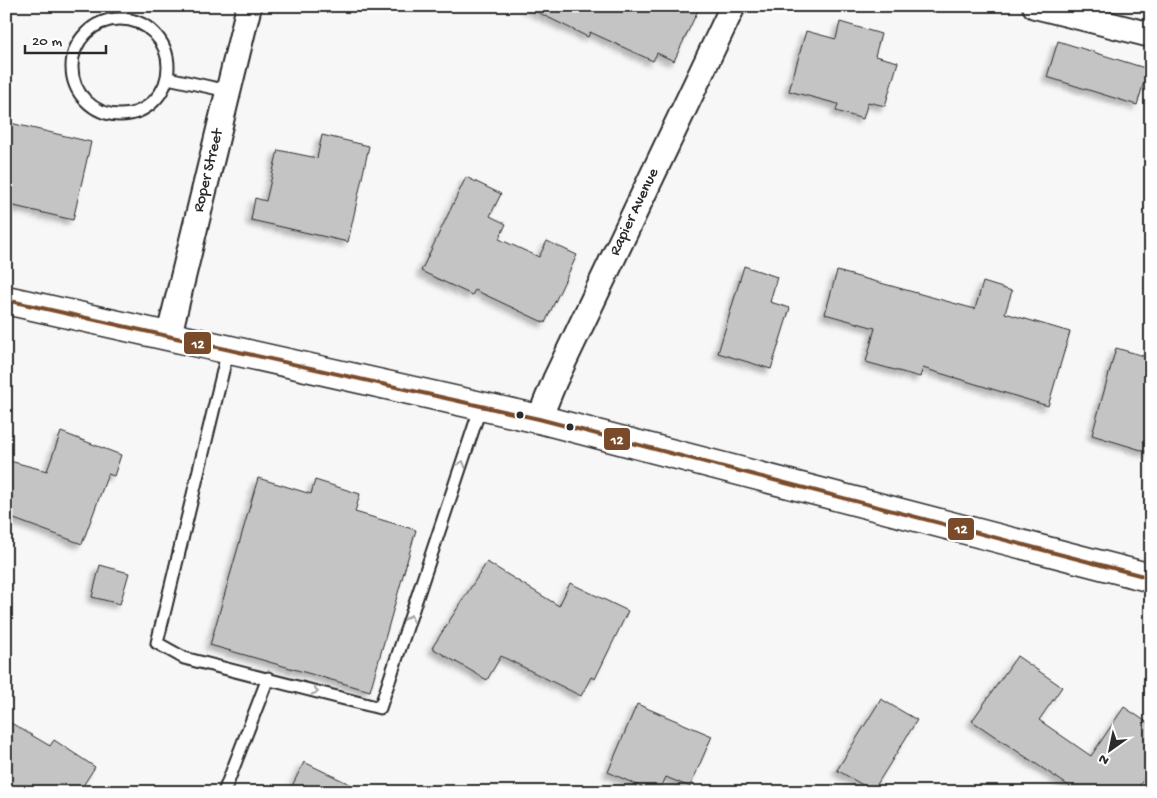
<svg xmlns="http://www.w3.org/2000/svg" width="1157" height="798" font-family="'Gochi Hand',sans-serif">
  <style>
    .building { fill: #c4c4c4; stroke: #2b2b2b; filter: url(#shadow) }
    .lines { fill: none; stroke-linecap: round; stroke-linejoin: round }
    .lane-casing { stroke: #2b2b2b; stroke-width: 15 }
    .street-casing { stroke: #2b2b2b; stroke-width: 28 }
    .primary-casing { stroke: #2b2b2b; stroke-width: 31 }
    .lane { stroke: #fff; stroke-width: 11 }
    .street { stroke: #fff; stroke-width: 24 }
    .primary { stroke: #fff; stroke-width: 28 }
    .bus-1-casing { stroke: #fff; stroke-width: 8 }
    .bus-1 { stroke: #7a4b2a; stroke-width: 4 }
    .oneway { stroke: #a0a0a0 }
    .bus-dot { fill: #2b2b2b; stroke: #fff; stroke-width: 2 }
    .labels { text-anchor: middle; dominant-baseline: central; stroke-width: 5; stroke-linejoin: round; paint-order: stroke }
    .street-label { font-size: 16px; fill: #2b2b2b; stroke: #fff }
    .line-badge { stroke: #fff; stroke-width: 2 }
    .badge-label { font-size: 14px; text-anchor: middle; font-weight: bold; fill: #fff }
  </style>
  <defs>
    <filter id="shadow"><feDropShadow dx="-4.5" dy="4.5" stdDeviation="2.5" flood-color="#0004"/></filter>
  </defs>
  <rect width="100%" height="100%" fill="#f7f7f7"/>
  <filter id="ink" filterUnits="userSpaceOnUse"><feTurbulence type="fractalNoise" baseFrequency=".02" numOctaves="2"/><feDisplacementMap in="SourceGraphic" scale="10" xChannelSelector="R" yChannelSelector="G"/><feConvolveMatrix kernelMatrix="1 2 1 2 8 2 1 2 1" color-interpolation-filters="sRGB"/></filter>
  <g filter="url(#ink)">
    <g class="building">
      <polygon points="525,6 700,6 674,61 657,53 653,61 590,32 588,37"/>
      <polygon points="840,22 881,34 875,56 898,62 885,106 868,102 863,119 836,111 838,104 789,91 806,31 836,39"/>
      <polygon points="1058,41 1148,69 1137,105 1047,77"/>
      <polygon points="6,122 91,142 73,220 6,204"/>
      <polygon points="322,135 369,146 348,242 251,220 255,198 266,201 278,150 317,158"/>
      <polygon points="466,177 501,194 490,216 506,224 499,239 539,257 547,241 577,255 545,323 475,290 472,295 421,271"/>
      <polygon points="744,266 777,277 770,302 790,308 771,369 718,353"/>
      <polygon points="837,271 975,309 983,282 1012,291 1005,313 1070,332 1048,406 923,368 920,377 866,362 875,328 825,314"/>
      <polygon points="1116,348 1151,358 1151,453 1092,435"/>
      <polygon points="61,432 121,455 114,476 108,474 82,544 6,516 6,460 47,471"/>
      <polygon points="258,478 311,494 315,480 360,494 355,512 416,530 370,691 210,645"/>
      <polygon points="487,562 559,606 570,583 628,611 595,679 591,677 581,696 501,656 487,680 432,648"/>
      <polygon points="100,565 129,573 120,604 92,597"/>
      <polygon points="1017,656 1062,687 1039,720 1091,756 1124,707 1151,725 1151,769 1135,792 1078,792 972,721"/>
      <polygon points="881,699 917,720 873,791 837,770"/>
      <polygon points="637,704 712,736 690,787 666,777 659,792 653,792 608,772"/>
      <polygon points="6,720 50,746 54,740 95,767 79,792 6,792"/>
      <polygon points="304,762 366,792 289,792"/>
    </g>
    <g class="lines">
      <defs>
        <g id="lane">
          <circle cx="120" cy="67" r="48"/>
          <polyline points="168,78 228,91"/>
          <polyline points="228,350 157,643 184,658 380,708 481,406"/>
          <polyline points="224,792 268,678"/>
        </g>
        <g id="street">
          <polyline points="1035,6 1151,35"/>
          <path id="s1" d="M169 335 249 6"/>
          <path id="s2" d="M539 419 555 380 733 6"/>
        </g>
        <polyline id="primary" points="6,300 539,419 1151,578"/>
      </defs>
      <use href="#lane" class="lane-casing"/>
      <use href="#street" class="street-casing"/>
      <use href="#primary" class="primary-casing"/>
      <use href="#lane" class="lane"/>
      <use href="#street" class="street"/>
      <use href="#primary" class="primary"/>
      <defs>
        <polyline id="bus-1" points="6,300 539,419 1151,578"/>
      </defs>
      <use href="#bus-1" class="bus-1-casing"/>
      <use href="#bus-1" class="bus-1"/>
    </g>
    <defs><path id="oneway-chevron" d="M-2-3.5L2.5 0L-2 3.5" fill="none" stroke-width="1.6" stroke-linecap="round" stroke-linejoin="round" transform="scale(1.25)"/></defs>
    <g class="oneway">
      <use href="#oneway-chevron" transform="translate(462 464) rotate(-72)"/>
      <use href="#oneway-chevron" transform="translate(410 618) rotate(-72)"/>
      <use href="#oneway-chevron" transform="translate(315 691) rotate(15)"/>
    </g>
  </g>
  <g class="bus-dot">
    <circle cx="520" cy="415" r="4.5"/>
    <circle cx="570" cy="427" r="4.5"/>
  </g>
  <g class="labels">
    <g class="street-label">
      <text stroke="none"><textPath href="#s1" startOffset="169">Roper Street</textPath></text>
      <text stroke="none"><textPath href="#s2" startOffset="228">Rapier Avenue</textPath></text>
    </g>
  </g>
  <g class="line-badge">
    <rect x="183" y="331" width="29" height="24" rx="5" fill="#7a4b2a"/>
    <rect x="603" y="427" width="28" height="24" rx="5" fill="#7a4b2a"/>
    <rect x="947" y="517" width="28" height="24" rx="5" fill="#7a4b2a"/>
  </g>
  <g class="badge-label">
    <text x="198" y="348">12</text>
    <text x="617" y="444">12</text>
    <text x="961" y="533">12</text>
  </g>
  <rect width="1157" height="798" fill="none" stroke="#fff" stroke-width="25"/>
  <rect x="12" y="12" width="1132" height="773" fill="none" stroke="#2b2b2b" stroke-width="2" filter="url(#ink)"/>
  <g transform="translate(1110 750) rotate(213)" stroke="#ffffff" stroke-width="4" paint-order="stroke">
  <path d="M0-4L9 19L0 12L-9 19Z" fill="#2b2b2b"/>
  <text y="-8" font-size="14" font-weight="bold" text-anchor="middle" fill="#2b2b2b">N</text>
  </g>
  <path d="M25 45v8h81v-8" fill="none" stroke="#2b2b2b" stroke-width="2.5"/>
  <text x="32" y="45" font-size="15" fill="#2b2b2b" stroke="#ffffff" stroke-width="4" paint-order="stroke">20 m</text>
</svg>
